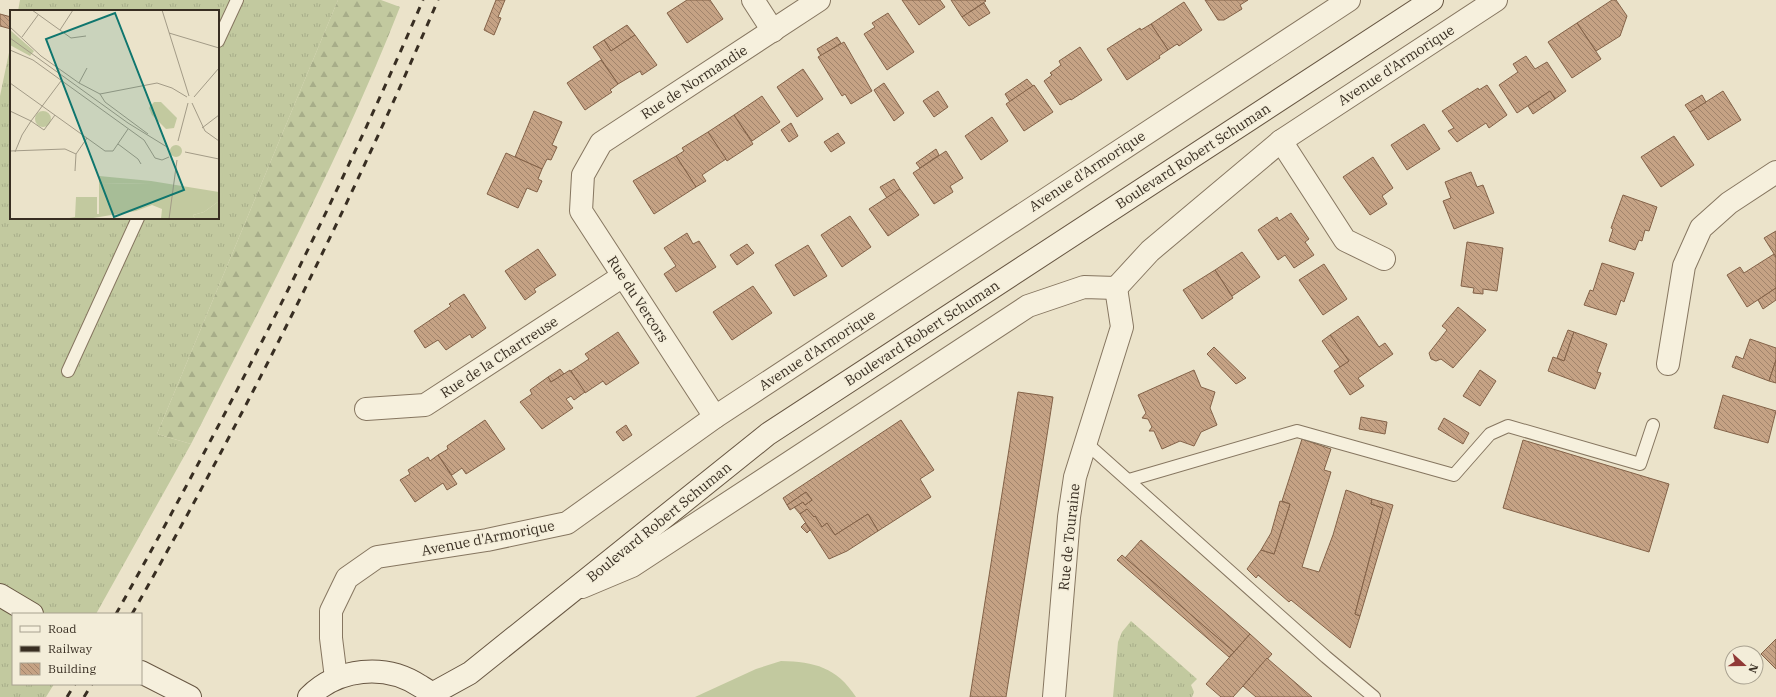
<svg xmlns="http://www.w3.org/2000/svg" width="1776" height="697" font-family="'IBM Plex Serif',serif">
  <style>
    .grass { fill: url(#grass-tufts) }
    .forest { fill: url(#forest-firs) }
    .garden { fill: #c2c99f }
    .building { fill: url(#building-back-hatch); stroke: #836248 }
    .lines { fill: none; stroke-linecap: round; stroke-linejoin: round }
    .lane-casing { stroke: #867660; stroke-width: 14 }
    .street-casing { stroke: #867660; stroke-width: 24 }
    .secondary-casing { stroke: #685743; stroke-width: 24 }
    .lane { stroke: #f6f0dd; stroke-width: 12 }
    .street { stroke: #f6f0dd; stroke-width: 22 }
    .secondary { stroke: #f6f0dd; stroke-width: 22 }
    .rail { stroke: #382e22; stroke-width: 3; stroke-dasharray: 7 7; stroke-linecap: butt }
    .labels { text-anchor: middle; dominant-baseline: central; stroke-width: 3; stroke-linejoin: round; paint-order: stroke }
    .street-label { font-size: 14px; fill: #382e22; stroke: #f3edd9 }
    .inset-road { fill: none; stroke: #a39b87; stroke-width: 1 }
    .view { fill: #0f766e; fill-opacity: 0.15; stroke: #0f766e; stroke-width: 2 }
    .inset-edge { fill: none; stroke: #382e22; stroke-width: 2 }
  </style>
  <defs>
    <pattern id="grass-tufts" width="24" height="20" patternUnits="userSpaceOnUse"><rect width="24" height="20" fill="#c2c99f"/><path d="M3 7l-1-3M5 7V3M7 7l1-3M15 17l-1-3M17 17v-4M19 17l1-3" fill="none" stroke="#a7ad89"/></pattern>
    <pattern id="forest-firs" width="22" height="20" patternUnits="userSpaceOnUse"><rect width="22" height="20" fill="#c2c99f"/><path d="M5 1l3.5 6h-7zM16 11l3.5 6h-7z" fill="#a7ad89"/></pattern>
    <pattern id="building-back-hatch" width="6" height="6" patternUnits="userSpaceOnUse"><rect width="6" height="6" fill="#c5a284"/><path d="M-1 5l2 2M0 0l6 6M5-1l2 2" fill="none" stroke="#a1846c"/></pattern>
  </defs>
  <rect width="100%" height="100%" fill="#ebe3ca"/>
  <g class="grass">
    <polygon points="20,0 338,0 157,434 191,444 96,614 13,614 13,684 54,684 46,697 0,697 0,96 11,43 11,218 218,218 218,11 18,11"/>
    <polygon points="1131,621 1197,679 1191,685 1194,692 1192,697 1113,697 1118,642 1122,632"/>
  </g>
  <path class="forest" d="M338 0H381L400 7C341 157 264 300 191 444L157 434Z"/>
  <path class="garden" d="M781 661C815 662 836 667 856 697H695L756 669Z"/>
  <g class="building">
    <polygon points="496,0 505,0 498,17 501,18 494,35 484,30"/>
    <polygon points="687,0 710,0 723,19 687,43 667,13"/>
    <polygon points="902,0 940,0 945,7 919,25"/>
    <polygon points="951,0 985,0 986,1 962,17"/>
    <polygon points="1205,0 1248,0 1240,5 1242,9 1224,20 1218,20"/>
    <polygon points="1612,0 1616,0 1627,16 1620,36 1596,51 1577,23"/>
    <polygon points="1184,2 1202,30 1179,46 1177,44 1168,50 1151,24"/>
    <polygon points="984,3 990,13 969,26 962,17"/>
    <polygon points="888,13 914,52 887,70 864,34 875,27 872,23"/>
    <polygon points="0,14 11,17 11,29 0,26"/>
    <polygon points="1577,23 1601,59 1572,78 1548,42"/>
    <polygon points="1151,24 1168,50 1159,56 1160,58 1127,80 1107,49 1140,28 1141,30"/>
    <polygon points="627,25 635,35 611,51 604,40"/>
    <polygon points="635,35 657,65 642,75 640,71 618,84 593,47 604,40 611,51"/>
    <polygon points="837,37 841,43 821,56 817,49"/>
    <polygon points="844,42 872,91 851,104 845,94 842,96 818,57"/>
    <polygon points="1080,47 1102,80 1071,100 1070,99 1060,105 1044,81 1052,75 1050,73 1061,65 1059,61"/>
    <polygon points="1526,56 1535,69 1547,62 1566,91 1555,99 1550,91 1517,113 1499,85 1518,72 1513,64"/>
    <polygon points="601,60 618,84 610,90 612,92 585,110 567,83"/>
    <polygon points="803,69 823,99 797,117 777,87"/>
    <polygon points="1027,79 1033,86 1010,102 1005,94"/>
    <polygon points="884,83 904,113 894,121 874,90"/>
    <polygon points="1034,85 1053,112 1024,131 1006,104"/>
    <polygon points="1487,85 1507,115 1489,128 1486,123 1457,142 1448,131 1454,128 1442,111 1478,88 1479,90"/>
    <polygon points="938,91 948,107 934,117 923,101"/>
    <polygon points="1550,91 1555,99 1533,114 1528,106"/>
    <polygon points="1723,91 1741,120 1708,140 1690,112"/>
    <polygon points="1702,95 1706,102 1690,112 1685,105"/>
    <polygon points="762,96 780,122 752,141 734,115"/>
    <polygon points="534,111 562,122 552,145 557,147 551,160 547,159 542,169 515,157"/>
    <polygon points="734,115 753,144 727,161 708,132"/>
    <polygon points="992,117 1008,141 981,160 965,136"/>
    <polygon points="791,123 798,136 789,142 781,130"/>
    <polygon points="1424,124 1440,149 1407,170 1391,145"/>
    <polygon points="708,132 726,159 702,175 706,181 696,187 676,156 684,151 682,148"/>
    <polygon points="838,133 845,143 831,152 824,142"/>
    <polygon points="1674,136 1694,165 1661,187 1641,157"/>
    <polygon points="936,149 939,155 920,168 916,163"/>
    <polygon points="946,151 963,178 950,186 953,192 934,204 913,173"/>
    <polygon points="506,153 542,169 538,179 542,181 537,192 527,188 518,208 487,194"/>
    <polygon points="676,156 696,187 654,214 633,181"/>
    <polygon points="1373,157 1393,188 1382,196 1387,204 1370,215 1343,177"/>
    <polygon points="1471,172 1477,187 1483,185 1494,213 1454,229 1443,201 1451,198 1445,182"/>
    <polygon points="894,179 900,189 887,198 880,187"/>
    <polygon points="900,189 919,215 888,236 869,209"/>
    <polygon points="1623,195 1657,207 1649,231 1645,230 1642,241 1639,240 1635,250 1609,241 1613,229 1611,228"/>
    <polygon points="1291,213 1309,239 1305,242 1314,255 1294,268 1285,255 1278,260 1258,230 1277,217 1279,221"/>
    <polygon points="850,216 871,247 842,267 821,235"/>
    <polygon points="1776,231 1776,257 1764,238"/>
    <polygon points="687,233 693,244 699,241 716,267 676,292 664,274 676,266 664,248"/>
    <polygon points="1467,242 1503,248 1497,291 1483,289 1483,294 1473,293 1474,288 1461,286"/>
    <polygon points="747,244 754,253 737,265 730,255"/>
    <polygon points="808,245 827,276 794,296 775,265"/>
    <polygon points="538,249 556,275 534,289 536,292 525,300 505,271"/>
    <polygon points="1242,252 1260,277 1232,296 1215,270"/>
    <polygon points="1774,254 1776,257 1776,288 1747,307 1727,275 1740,267 1744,273"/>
    <polygon points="1602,263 1634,273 1624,302 1621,300 1616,315 1584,305 1590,290 1593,291"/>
    <polygon points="1324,264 1347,299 1323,315 1299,280"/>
    <polygon points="1215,270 1233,298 1202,319 1183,290"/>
    <polygon points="753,286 772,313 732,340 713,312"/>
    <polygon points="1776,288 1776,300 1763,309 1758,300"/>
    <polygon points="464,294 486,328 472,338 470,334 446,350 438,340 425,348 414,331 451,306 449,304"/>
    <polygon points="1458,307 1486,330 1453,368 1441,359 1436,361 1431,359 1429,353 1447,330 1442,326"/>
    <polygon points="1358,316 1379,347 1385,343 1393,354 1358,378 1364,386 1350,395 1334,371 1349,361 1330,335"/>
    <polygon points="1568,330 1574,332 1564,361 1557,358"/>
    <polygon points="618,332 639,363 606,385 603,381 585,393 571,371 589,359 585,354"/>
    <polygon points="1574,332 1607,344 1597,372 1601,373 1595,389 1548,371 1553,357 1564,361"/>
    <polygon points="1330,335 1349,361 1340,367 1322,341"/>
    <polygon points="1750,339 1776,348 1776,360 1769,381 1732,367 1736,356 1743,359"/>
    <polygon points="1214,347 1246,378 1236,384 1207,354"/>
    <polygon points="1776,360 1776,383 1769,381"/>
    <polygon points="560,369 564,374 551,382 548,377"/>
    <polygon points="570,370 585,392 574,400 571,396 566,399 573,408 542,429 520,402 532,394 530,390 548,377 551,382"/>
    <polygon points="1194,370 1201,387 1215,392 1210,408 1217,425 1201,432 1194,446 1180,441 1162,449 1154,431 1149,431 1152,427 1148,419 1142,418 1146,413 1138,395"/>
    <polygon points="1480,370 1496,381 1480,406 1463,396"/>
    <polygon points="1018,392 1053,397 1006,697 970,697"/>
    <polygon points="1723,395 1776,411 1768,443 1714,428"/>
    <polygon points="1361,417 1387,422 1385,434 1359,429"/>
    <polygon points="1444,418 1469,433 1463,444 1438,429"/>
    <polygon points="485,420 505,449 466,474 462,468 452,475 438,455 448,449 447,446"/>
    <polygon points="901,420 934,470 920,479 931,497 878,531 868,514 835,535 827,523 822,527 815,516 814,517 807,509 800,514 794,507 803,502 805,505 812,500 806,492 787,505 783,498"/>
    <polygon points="626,425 632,435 623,441 616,432"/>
    <polygon points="1302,439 1331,449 1324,470 1331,472 1302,567 1319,572 1333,535 1346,490 1372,499 1371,504 1383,508 1355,614 1360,616 1350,648 1291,600 1289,602 1258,575 1256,578 1247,569 1261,550 1274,554 1290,504 1282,501"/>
    <polygon points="1523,440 1669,484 1649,552 1503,508"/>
    <polygon points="438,455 457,484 447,490 443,483 415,502 400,480 410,474 408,470 428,457 430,461"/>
    <polygon points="806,492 812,500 805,505 803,502 790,510 787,505"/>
    <polygon points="1372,499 1393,505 1360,616 1355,614 1383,508 1371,504"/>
    <polygon points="1280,501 1290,504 1274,554 1261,550 1271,533"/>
    <polygon points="807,509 814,517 815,516 822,527 827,523 835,535 868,514 878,531 847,551 829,559 800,514"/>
    <polygon points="805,523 810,530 807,533 801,527"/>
    <polygon points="1141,540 1250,634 1234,652 1125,558"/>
    <polygon points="1122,555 1234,652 1229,657 1117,560"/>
    <polygon points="1250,634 1272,654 1233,697 1221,697 1206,684"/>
    <polygon points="1776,639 1776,669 1761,654"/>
    <polygon points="1267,658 1268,659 1312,697 1256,697 1243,686"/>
  </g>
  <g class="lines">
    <defs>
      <g id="lane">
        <polyline points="218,41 237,0"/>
        <polyline points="68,371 138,218"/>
        <polyline points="1085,442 1326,657 1374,697"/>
        <polyline points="1129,480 1297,431 1454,475 1490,434 1508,426 1640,464 1653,425"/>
      </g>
      <g id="street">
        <polyline points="753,0 773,31"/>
        <polyline points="1281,141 1345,240 1384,259"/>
        <polyline points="1668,364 1684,266 1701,228 1729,203 1776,172"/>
        <polyline points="366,409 425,405 623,276"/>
        <polyline points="715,417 581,211 583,175 601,143 819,0"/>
        <polyline points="582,587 632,566 1028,306 1084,287 1116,288 1150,251 1281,141 1496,0"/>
        <polyline points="336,678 331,638 331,611 347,578 377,557 487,540 567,523 715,417 1349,0"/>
        <polyline points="1054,697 1069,517 1075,477 1122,327 1116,288"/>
      </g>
      <g id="secondary">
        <polyline points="0,595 32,614"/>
        <polyline points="141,672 190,697"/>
        <polyline points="432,694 470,673 768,434 1432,0"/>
        <path d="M309 697C338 668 385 663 420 686 425 689 431 692 435 697"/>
      </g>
    </defs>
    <use href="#lane" class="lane-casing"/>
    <use href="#street" class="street-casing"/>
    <use href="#secondary" class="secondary-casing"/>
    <use href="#lane" class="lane"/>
    <use href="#street" class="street"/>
    <use href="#secondary" class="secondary"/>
    <g class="rail">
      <path d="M116 614C228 414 332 211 423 0"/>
      <path d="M132 614C245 415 348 211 438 0"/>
      <polyline points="67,697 75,684"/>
      <polyline points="84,697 92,684"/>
    </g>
  </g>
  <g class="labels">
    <g class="street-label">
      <text transform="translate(1396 65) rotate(-33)">Avenue d'Armorique</text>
      <text transform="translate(694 82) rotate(-33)">Rue de Normandie</text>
      <text transform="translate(1193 156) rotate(-33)">Boulevard Robert Schuman</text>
      <text transform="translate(1087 171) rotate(-33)">Avenue d'Armorique</text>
      <text transform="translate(638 299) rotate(57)">Rue du Vercors</text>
      <text transform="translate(922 333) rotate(-33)">Boulevard Robert Schuman</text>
      <text transform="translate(817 350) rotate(-33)">Avenue d'Armorique</text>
      <text transform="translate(499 357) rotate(-33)">Rue de la Chartreuse</text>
      <text transform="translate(659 522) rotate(-39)">Boulevard Robert Schuman</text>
      <text transform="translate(1069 537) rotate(-84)">Rue de Touraine</text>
      <text transform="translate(488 538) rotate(-11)">Avenue d'Armorique</text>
    </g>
  </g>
  <g transform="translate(10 10)">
    <rect width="209" height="209" fill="#ebe3ca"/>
    <path d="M0 20 24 41 20 46 0 35ZM25 109a8 8 0 1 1 16 0a8 8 0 1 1-16 0ZM160 141a6 6 0 1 1 12 0a6 6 0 1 1-12 0ZM141 171 209 182V191L194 202 183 205 185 209H151L152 199 142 195 126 201 77 209H54L65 207 66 187H87V204H89V173L141 174Z" fill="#c2c99f"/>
    <path d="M89 166 141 171V174L89 173ZM209 191V209H185L183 205 194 202Z" fill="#c2c99f"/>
    <path d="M144 92H151L167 108 164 118 156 119 142 105 139 98Z" fill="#c2c99f"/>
    <path class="inset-road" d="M22 0 61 28 76 26M152 0 179 86M0 17 31 46 69 73 90 84 95 92 138 124M50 20 63 0M159 23 209 38M12 27 28 5M0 28 118 113 157 137M0 40 23 50 134 130 145 148 152 150 159 147M0 73 95 141H103L118 119M69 73 77 58M90 84 147 73 162 78 177 87M184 87 209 58M182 93 195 121 209 131M0 101 21 111 12 125 5 142M45 105 34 120 21 111 51 71M192 118 209 105M168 131 178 93M108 134 128 149 131 154M0 141 55 139 66 144M175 142 209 149M65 161 66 144 77 128M159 209 167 150"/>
    <path class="view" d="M105 3 174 180 104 207 36 29Z"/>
    <rect width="209" height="209" class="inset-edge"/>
  </g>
  <rect x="12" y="613" width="130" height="72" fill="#f3edd9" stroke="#a8a190"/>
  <rect x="20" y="626" width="20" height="6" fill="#f6f0dd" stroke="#a8a190"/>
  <text x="48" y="633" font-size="12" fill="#382e22">Road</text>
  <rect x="20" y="646" width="20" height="6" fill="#382e22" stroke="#a8a190"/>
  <text x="48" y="653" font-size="12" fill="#382e22">Railway</text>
  <rect x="20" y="663" width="20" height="12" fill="url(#building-back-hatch)" stroke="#a8a190"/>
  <text x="48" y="673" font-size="12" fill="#382e22">Building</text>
  <g transform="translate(1744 665) rotate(111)"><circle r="19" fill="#f3edd9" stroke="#a8a190"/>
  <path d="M0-3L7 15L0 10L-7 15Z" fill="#903936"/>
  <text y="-6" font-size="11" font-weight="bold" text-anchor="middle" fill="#382e22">N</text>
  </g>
</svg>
